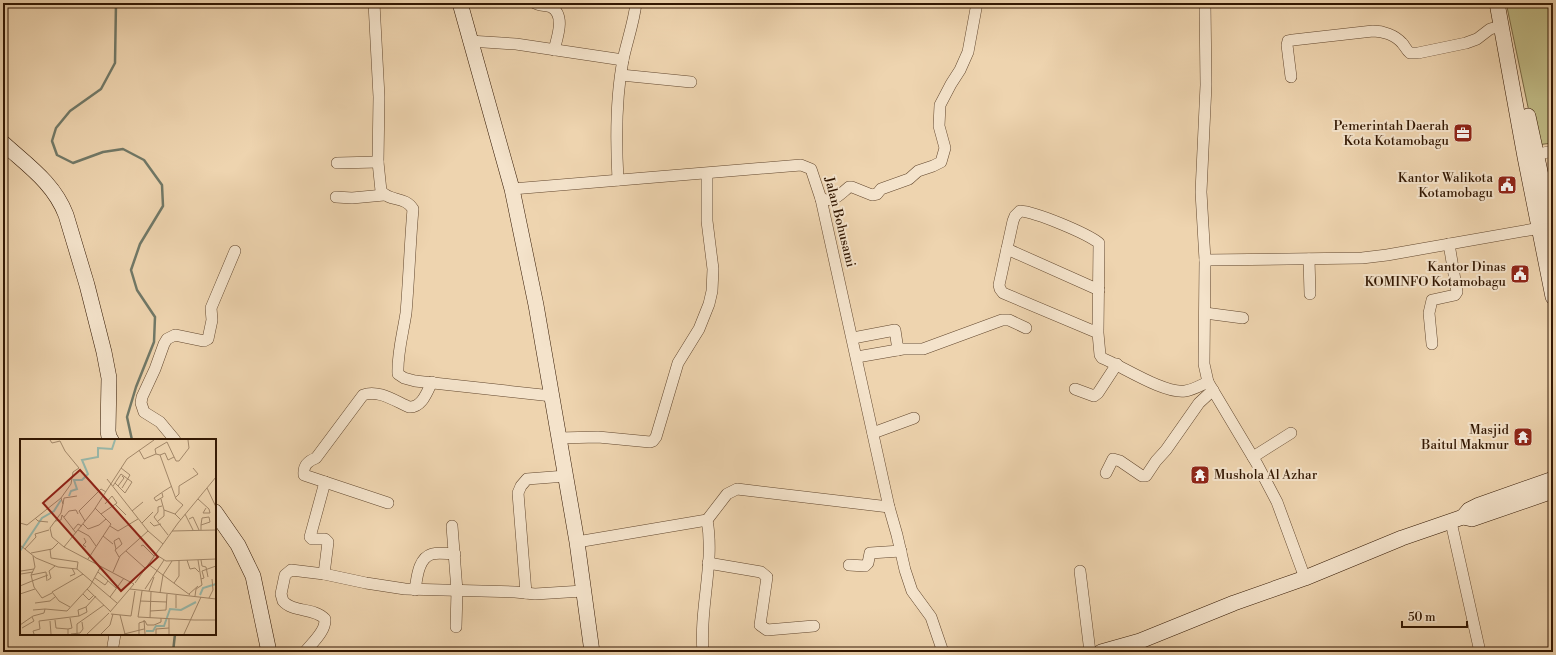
<svg xmlns="http://www.w3.org/2000/svg" width="1556" height="655" font-family="'Libre Bodoni',serif">
  <style>
    .grass { fill: #c0bb86; stroke: #796944 }
    .lines { fill: none; stroke-linecap: round; stroke-linejoin: round }
    .stream { stroke: #707867; stroke-width: 2.5 }
    .street-casing { stroke: #61462d; stroke-width: 12 }
    .secondary-casing { stroke: #321702; stroke-width: 16 }
    .street { stroke: #f4e3cb; stroke-width: 11 }
    .secondary { stroke: #f4e3cb; stroke-width: 15 }
    .labels { text-anchor: middle; dominant-baseline: central; stroke-width: 4; stroke-linejoin: round; paint-order: stroke }
    .poi-label { font-size: 13px; fill: #321702; stroke: #f4e3cb; text-anchor: end }
    .street-label { font-size: 13px; fill: #321702; stroke: #f4e3cb }
    .inset-river { fill: none; stroke: #99b8aa; stroke-width: 2 }
    .inset-road { fill: none; stroke: #a3886a; stroke-width: 1 }
    .view { fill: #8f2418; fill-opacity: 0.15; stroke: #8f2418; stroke-width: 2 }
    .inset-edge { fill: none; stroke: #321702; stroke-width: 2 }
  </style>
  <rect width="100%" height="100%" fill="#eed4af"/>
  <filter id="stains"><feTurbulence type="fractalNoise" baseFrequency=".005" numOctaves="4"/><feColorMatrix values="0 0 0 0 .2 0 0 0 0 .09 0 0 0 0 .02 0 0 0 .5 -.17"/></filter>
  <radialGradient id="worn" r=".72"><stop offset=".6" stop-color="#630" stop-opacity="0"/><stop offset="1" stop-color="#630" stop-opacity=".3"/></radialGradient>
  <polygon class="grass" points="1523,3 1553,3 1553,143 1536,145 1507,7"/>
  <g class="lines">
    <g class="stream">
      <polyline points="116,3 115,63 101,89 70,111 56,128 52,141 57,155 73,163 103,152 123,149 144,160 162,185 163,206 140,244 131,270 137,290 155,317 154,342 136,387 127,417 132,440"/>
      <polyline points="173,652 175,634"/>
    </g>
    <defs>
      <g id="street">
        <path d="M374 3 379 97 378 162 381 191C390 202 405 196 413 209 410 243 409 278 406 313 403 333 397 354 398 374L404 378 415 381 552 396"/>
        <path d="M535 3C540 6 546 5 551 7 566 15 557 38 554 50"/>
        <polyline points="1205,3 1206,85 1201,192 1205,260 1204,364 1208,382 1257,464 1277,502 1305,578"/>
        <polyline points="469,41 516,44 623,60"/>
        <polyline points="621,75 691,82"/>
        <path d="M1291 77 1287 45 1288 41 1293 40 1373 31C1383 31 1395 35 1402 43 1405 46 1406 50 1410 53H1418L1466 43 1477 39 1490 29 1501 26"/>
        <polyline points="1529,156 1553,151"/>
        <polyline points="337,163 378,162"/>
        <path d="M618 180C616 144 616 96 623 60 627 41 634 22 636 3"/>
        <polyline points="512,189 801,165 811,169 821,199 889,507 897,535 905,570 912,591 931,617 943,652"/>
        <polyline points="336,197 352,198 384,195"/>
        <path d="M821 199C835 202 839 195 849 187H852L872 195 877 194 881 189 909 179 918 171 933 166 941 162 945 148 939 126 940 105 951 84 960 70 968 52 977 3"/>
        <polyline points="1007,249 1099,290"/>
        <polyline points="1309,259 1310,294"/>
        <polyline points="1205,260 1362,258 1387,255 1540,228"/>
        <polyline points="1205,313 1243,318"/>
        <path d="M1098 333 1003 293 1000 289 999 285 1013 221 1015 216 1020 211C1036 212 1086 233 1099 243L1098 333 1100 355 1102 358C1122 366 1164 394 1185 391 1193 390 1201 385 1208 382"/>
        <polyline points="853,338 895,330 898,350"/>
        <polyline points="1432,344 1429,313 1432,300 1455,295 1457,292 1449,244"/>
        <polyline points="857,357 903,349 923,349 1002,320 1009,320 1026,328"/>
        <polyline points="1075,389 1094,396 1098,393 1117,364"/>
        <polyline points="873,433 914,418"/>
        <polyline points="559,438 598,437 650,442 653,441 656,437 678,363 699,329 709,304 712,291 713,269 707,221 707,174"/>
        <polyline points="175,440 160,422 144,412 141,403 142,397 155,369 164,344 167,339 175,335 204,341 208,339 212,320 211,308 235,251"/>
        <polyline points="1253,457 1291,433"/>
        <polyline points="1106,473 1113,459 1120,461 1142,476 1146,476 1156,461 1166,450 1199,403 1213,390"/>
        <polyline points="325,482 388,503"/>
        <polyline points="1451,522 1480,652"/>
        <polyline points="452,526 457,591 456,627"/>
        <polyline points="577,542 707,520 727,494 737,489 889,507"/>
        <polyline points="708,563 761,572 767,577 760,625 767,630 814,626"/>
        <polyline points="849,565 865,566 868,563 870,553 901,551"/>
        <polyline points="1080,571 1090,652"/>
        <path d="M324 574 328 542 325 539H312L310 537 325 482 304 475C303 465 308 461 316 458L363 395C378 389 395 401 409 407 422 408 427 392 432 382"/>
        <path d="M415 590C417 578 418 558 432 554 439 552 448 554 455 554"/>
        <polyline points="526,593 518,493 521,486 527,479 566,476"/>
        <polyline points="112,652 115,634"/>
        <path d="M305 652C312 643 326 631 325 619 314 607 293 613 283 601L281 594 285 575 291 570 324 574 366 583 405 589 515 592 535 594 583 591"/>
        <path d="M703 652C699 608 715 563 707 520"/>
      </g>
      <g id="secondary">
        <polyline points="460,3 512,189 536,305 577,542 592,652"/>
        <polyline points="1497,3 1525,157 1553,297"/>
        <polyline points="1528,116 1553,231"/>
        <path d="M3 143C27 165 54 183 66 215L87 285 104 352 109 378 108 431 109 437 111 440"/>
        <polyline points="215,512 238,545 253,576 269,652"/>
        <polyline points="1463,517 1469,510 1479,505 1553,479"/>
        <polyline points="1101,652 1140,641 1234,603 1305,578 1402,538 1463,517 1472,519 1553,491"/>
      </g>
    </defs>
    <use href="#street" class="street-casing"/>
    <use href="#secondary" class="secondary-casing"/>
    <use href="#street" class="street"/>
    <use href="#secondary" class="secondary"/>
  </g>
  <defs>
    <symbol id="office-square" viewBox="-11 -11 22 22"><rect x="-9" y="-9" width="18" height="18" rx="4" fill="#8f2418" stroke="#f4e3cb"/><path d="M-6-3h4V-5.5h4V-3h4V5H-6ZM-1-4.5V-3h2v-1.5ZM-6 0V1H6V0Z" fill="#fff"/></symbol>
    <symbol id="civic-square" viewBox="-11 -11 22 22"><rect x="-9" y="-9" width="18" height="18" rx="4" fill="#8f2418" stroke="#f4e3cb"/><path d="M-.6-6.5H3V-4.5H.6V-3L4-1V1h2V6H-6V1h2V-1L-.6-3ZM-1.2 2.5V6h2.4V2.5Z" fill="#fff"/></symbol>
    <symbol id="temple-square" viewBox="-11 -11 22 22"><rect x="-9" y="-9" width="18" height="18" rx="4" fill="#8f2418" stroke="#f4e3cb"/><path d="M0-6L5-2H3V0L6.5 2.5H4V6H1.5V3h-3V6H-4V2.5H-6.5L-3 0V-2H-5Z" fill="#fff"/></symbol>
  </defs>
  <g fill-rule="evenodd">
    <use href="#office-square" x="1452" y="122" width="22" height="22"/>
    <use href="#civic-square" x="1496" y="174" width="22" height="22"/>
    <use href="#civic-square" x="1509" y="263" width="22" height="22"/>
    <use href="#temple-square" x="1512" y="426" width="22" height="22"/>
    <use href="#temple-square" x="1189" y="464" width="22" height="22"/>
  </g>
  <g class="labels">
    <g class="poi-label">
      <text x="1449" y="126">Pemerintah Daerah<tspan x="1449" dy="15">Kota Kotamobagu</tspan></text>
      <text x="1493" y="178">Kantor Walikota<tspan x="1493" dy="15">Kotamobagu</tspan></text>
      <text x="1506" y="267">Kantor Dinas<tspan x="1506" dy="15">KOMINFO Kotamobagu</tspan></text>
      <text x="1509" y="430">Masjid<tspan x="1509" dy="15">Baitul Makmur</tspan></text>
      <text x="1214" y="475" text-anchor="start">Mushola Al Azhar</text>
    </g>
    <g class="street-label">
      <text transform="translate(840 222) rotate(76)">Jalan Bohusami</text>
    </g>
  </g>
  <g transform="translate(20 439)">
    <rect width="196" height="196" fill="#eed4af"/>
    <path class="inset-river" d="M49 57 51 52 57 50 54 41H62L68 35 62 21 78 18V9L92 10 95 1M0 112 22 79 34 72 41 61M180 156 183 149 196 145M126 192H133L136 187H144L150 170 161 171 176 163"/>
    <path class="inset-road" d="M30 1 32 4 40 2 45 12 59 29 53 33 51 45 41 59 43 65 41 74 30 89 32 98 44 108 114 145M119 11 124 20 136 15 140 16 156 60 163 66 155 75 161 81M136 15 135 10 147 3 156 22H159L169 9 168 1M140 16 145 14 148 21 154 18M101 29 110 36 102 49M87 40 128 92 143 105M93 47 101 35 112 43 105 54 95 44M98 47 104 39 102 37M187 49 196 68M142 54 143 58 136 62 134 59 144 52 152 47M156 58 159 55V47L178 35 173 29M141 60 144 71 155 75M178 60 189 70 190 74H183L186 69M43 65 44 59 57 57M95 65 106 76M142 67 138 68V73L134 78 148 96M112 72 123 63M81 75 97 64 92 57 85 65M165 75 173 91M44 78 49 72 56 71 58 75M15 79 18 82 28 83M169 80 173 78 179 91M35 82 41 81 42 76 56 94M65 82 59 72 81 50 86 53M138 82 144 77V71M130 83 134 87 141 85M0 84 7 86 41 59M122 84 133 73M63 85 68 90 79 86 86 80M181 86 182 79 189 78 190 83 181 86V91M90 87 98 92 118 80M53 91 58 85 62 87M58 91 69 97 76 107M152 92 196 91M83 97 93 105M64 99 66 103 63 106 66 108M0 106 16 119 38 128 57 130 97 164M121 107 123 106 134 117M44 108 74 71 107 20 134 1M5 110 16 98 15 95 29 91M30 110 31 119 58 123 57 130M96 110 94 102 99 99 102 105 95 111 99 118M106 112 125 129M11 114 32 110 38 104M135 115 146 122 196 120M13 117 15 128 11 136 14 148 22 159 32 154M68 120 91 85 75 69M167 121 170 130 175 129 179 133M181 121 182 127 186 128 188 138M128 125 170 156M1 132 14 130M78 133 96 149M93 133 100 117 128 92M1 135 13 133M11 136 26 133 27 142M143 136 152 122M50 137 55 135 52 129M75 139 85 146 88 142M181 140 184 139 182 132 196 127M28 141 31 139 29 132 35 127M12 142 28 136M115 144 158 84 196 38M154 144 159 137V121M0 147 12 142M67 150 91 173M110 150 196 160M125 150 144 121M122 152 118 178 174 181M129 152 134 138M140 154 143 136M0 155 15 150M63 155 69 161 74 156M169 155 178 147M175 157 176 150 182 146 178 121M90 158 104 139M189 159 193 151 192 140M120 162 147 163M15 164 30 162 35 158M50 168 39 162 32 153 63 135M156 169V156M13 171 25 170M130 172 146 171 147 155M90 173 114 145M91 175 111 177 115 152M100 176 105 195M59 177 67 173 66 168M130 179 131 153M35 181 36 189 48 190V195M124 181 125 195M174 181H196M30 182 31 195M0 186 13 177 24 174 25 170 47 172 70 147 81 127M2 189 14 182 12 178M48 190 52 189 50 179M14 195 13 192 20 190 19 182 59 177 58 171 66 168 76 157M51 195 60 194 63 190 62 183M57 195V185L84 166M67 195 89 174M81 195 90 186 93 175M104 195 124 190M119 195V184L125 182 127 186H134L141 183V179M136 195V190L149 189M149 195V180M164 195 181 158"/>
    <path class="view" d="M60 31 138 118 101 152 23 64Z"/>
    <rect width="196" height="196" class="inset-edge"/>
  </g>
  <rect width="1556" height="655" fill="none" stroke="#eed4af" stroke-width="16"/>
  <rect x="4" y="4" width="1548" height="647" fill="none" stroke="#321702" stroke-width="2"/>
  <rect x="8" y="8" width="1540" height="639" fill="none" stroke="#321702"/>
  <path d="M1402 621v6h65v-6" fill="none" stroke="#321702" stroke-width="2"/>
  <text x="1408" y="621" font-size="12" fill="#321702" stroke="#f4e3cb" stroke-width="3" paint-order="stroke">50 m</text>
  <rect width="100%" height="100%" filter="url(#stains)"/>
  <rect width="100%" height="100%" fill="url(#worn)"/>
</svg>
